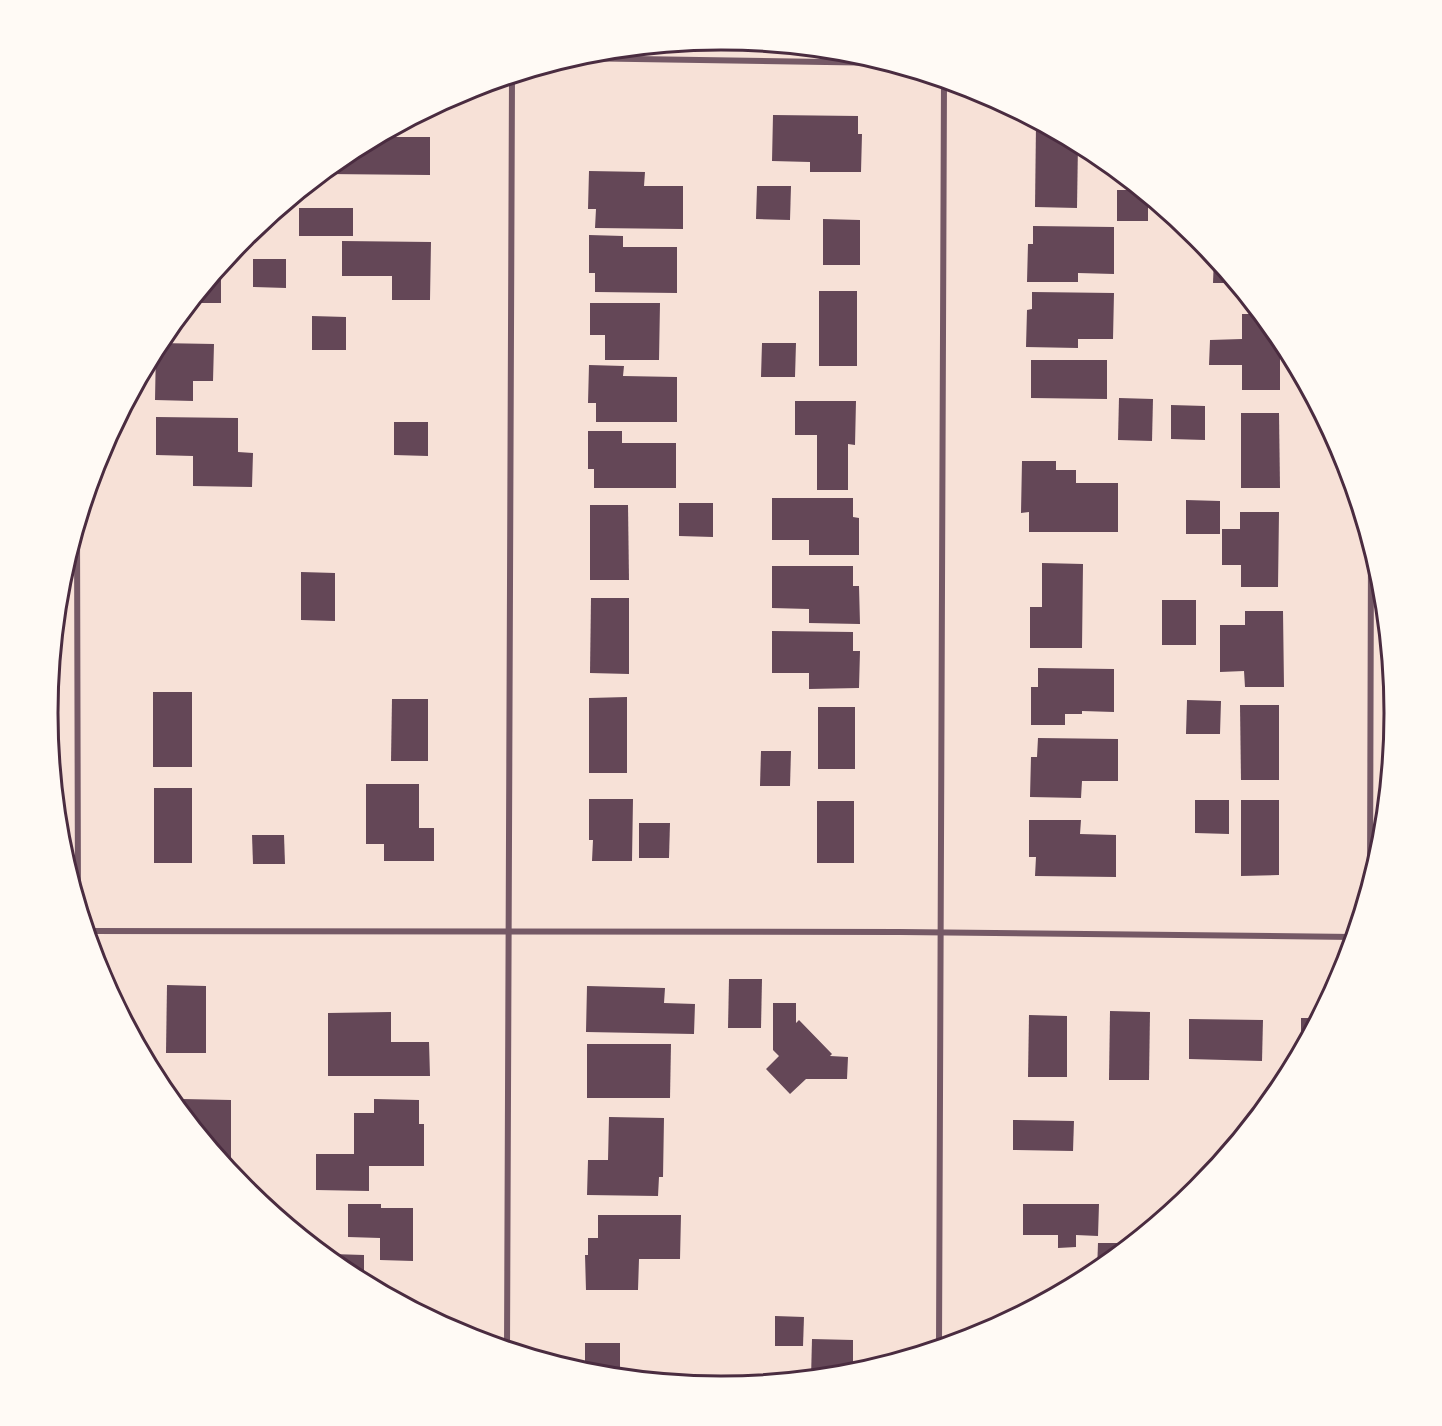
<svg xmlns="http://www.w3.org/2000/svg" width="1442" height="1426" font-family="'Alegreya Sans',sans-serif">
  <style>
    .building { fill: #644757 }
    .lines { fill: none; stroke-linecap: round; stroke-linejoin: round }
    .minor { stroke: #755966; stroke-width: 6 }
    .rim { fill: none; stroke: #4a2c40; stroke-width: 3 }
  </style>
  <rect width="100%" height="100%" fill="#f7e1d7"/>
  <g class="building">
    <polygon points="773,115 858,116 858,134 862,134 861,172 810,172 810,162 772,161"/>
    <polygon points="1036,125 1043,125 1078,143 1077,208 1035,207"/>
    <polygon points="376,137 430,137 430,175 326,174 326,170 347,152"/>
    <polygon points="589,171 645,172 644,186 683,186 683,229 595,228 596,209 588,209"/>
    <polygon points="757,186 791,186 790,220 756,219"/>
    <polygon points="1117,190 1142,190 1148,196 1148,221 1117,221"/>
    <polygon points="287,202 287,214 272,214 273,213"/>
    <rect x="299" y="208" width="54" height="28"/>
    <polygon points="823,219 860,220 860,265 823,265"/>
    <polygon points="1033,226 1114,227 1114,274 1078,273 1078,282 1027,282 1028,244 1033,244"/>
    <polygon points="589,235 623,236 623,247 677,247 677,293 595,292 595,273 589,273"/>
    <polygon points="342,241 431,242 430,300 392,300 392,276 342,276"/>
    <polygon points="1214,256 1236,283 1213,283"/>
    <polygon points="253,259 286,259 286,288 253,287"/>
    <polygon points="218,269 221,269 221,303 190,303"/>
    <rect x="819" y="291" width="38" height="75"/>
    <polygon points="1032,292 1114,293 1113,339 1078,339 1078,348 1026,347 1027,310 1032,309"/>
    <polygon points="590,303 660,303 659,360 605,360 605,335 590,335"/>
    <polygon points="1242,314 1261,314 1280,337 1280,390 1242,390 1242,365 1209,365 1210,340 1242,339"/>
    <polygon points="312,316 346,317 346,350 312,350"/>
    <polygon points="158,343 214,344 213,381 193,381 193,401 155,400 156,347"/>
    <polygon points="762,343 796,343 795,377 761,377"/>
    <polygon points="1031,360 1107,360 1107,399 1031,398"/>
    <polygon points="589,365 624,366 623,376 677,377 677,422 596,422 596,403 588,403"/>
    <polygon points="1119,398 1153,399 1152,441 1118,440"/>
    <polygon points="795,401 856,401 855,445 848,444 848,490 817,490 817,435 795,435"/>
    <polygon points="1171,405 1205,406 1205,440 1171,439"/>
    <polygon points="1241,413 1279,413 1280,488 1241,488"/>
    <polygon points="156,417 238,418 238,452 253,453 252,487 193,486 193,456 156,455"/>
    <polygon points="394,422 428,422 428,456 394,455"/>
    <polygon points="588,431 622,431 622,443 676,443 676,488 594,488 594,469 588,469"/>
    <polygon points="1022,461 1056,461 1056,470 1076,470 1076,483 1118,483 1118,532 1029,532 1029,512 1021,513"/>
    <polygon points="772,498 853,498 853,517 859,518 859,555 809,555 809,540 772,540"/>
    <polygon points="1186,500 1220,501 1220,534 1186,534"/>
    <polygon points="679,503 713,503 713,537 679,536"/>
    <polygon points="590,505 628,505 629,580 590,580"/>
    <polygon points="1240,512 1279,512 1278,587 1241,587 1241,565 1222,565 1222,529 1240,529"/>
    <polygon points="1042,563 1083,564 1082,648 1030,648 1030,607 1042,607"/>
    <polygon points="772,566 853,566 853,586 859,586 860,624 809,623 809,609 772,608"/>
    <polygon points="301,572 335,573 335,621 301,620"/>
    <polygon points="591,598 629,598 629,674 590,673"/>
    <rect x="1162" y="600" width="34" height="45"/>
    <polygon points="1245,611 1283,611 1284,687 1245,687 1244,671 1220,672 1220,625 1245,625"/>
    <polygon points="772,631 853,632 853,651 860,651 859,688 809,689 809,673 772,673"/>
    <polygon points="1038,668 1114,669 1114,712 1082,711 1082,714 1065,714 1065,725 1031,725 1031,687 1038,687"/>
    <rect x="153" y="692" width="39" height="75"/>
    <polygon points="627,697 627,773 589,773 589,698"/>
    <polygon points="392,699 428,699 428,761 391,761"/>
    <polygon points="1187,700 1221,701 1220,734 1186,734"/>
    <polygon points="1240,705 1279,705 1279,780 1241,780"/>
    <rect x="818" y="707" width="37" height="62"/>
    <polygon points="1038,738 1118,739 1118,781 1082,781 1081,798 1030,797 1031,757 1037,757"/>
    <polygon points="761,751 791,751 790,786 760,786"/>
    <polygon points="366,784 419,784 419,828 434,828 434,861 384,861 384,844 366,844"/>
    <rect x="154" y="788" width="38" height="75"/>
    <polygon points="589,799 633,799 632,861 592,861 593,840 589,840"/>
    <polygon points="1195,800 1229,800 1229,834 1195,833"/>
    <polygon points="1241,800 1279,800 1279,875 1241,876"/>
    <rect x="817" y="801" width="37" height="62"/>
    <polygon points="1029,820 1081,820 1080,834 1116,835 1116,877 1035,876 1036,857 1029,857"/>
    <polygon points="639,823 670,823 669,858 639,858"/>
    <polygon points="252,835 284,835 285,864 253,864"/>
    <polygon points="729,979 762,979 761,1028 728,1028"/>
    <polygon points="167,985 206,986 206,1053 166,1053"/>
    <polygon points="587,986 665,988 664,1003 695,1004 694,1034 586,1032"/>
    <polygon points="773,1003 796,1003 796,1023 799,1020 832,1054 830,1056 848,1057 847,1079 806,1079 790,1094 766,1069 779,1056 773,1050"/>
    <polygon points="1110,1011 1150,1012 1149,1080 1109,1080"/>
    <polygon points="391,1012 391,1042 429,1042 430,1076 328,1076 328,1013"/>
    <polygon points="1029,1015 1067,1016 1067,1077 1028,1077"/>
    <polygon points="1301,1018 1318,1018 1301,1051"/>
    <polygon points="1189,1019 1263,1020 1262,1061 1189,1059"/>
    <polygon points="587,1044 671,1044 670,1098 587,1098"/>
    <polygon points="183,1099 231,1100 231,1171 183,1115"/>
    <polygon points="374,1099 419,1100 419,1124 424,1124 424,1166 369,1166 369,1191 316,1190 316,1154 354,1154 354,1113 374,1113"/>
    <polygon points="609,1117 664,1118 663,1177 659,1177 658,1196 587,1195 588,1160 608,1160"/>
    <polygon points="1013,1120 1074,1121 1073,1151 1013,1150"/>
    <polygon points="348,1204 381,1204 381,1208 413,1208 413,1261 380,1260 380,1238 348,1237"/>
    <polygon points="1023,1204 1099,1204 1098,1236 1076,1235 1076,1247 1058,1248 1058,1235 1023,1235"/>
    <polygon points="598,1215 681,1215 680,1259 639,1259 638,1290 586,1290 585,1255 588,1255 588,1238 598,1238"/>
    <polygon points="1098,1243 1132,1243 1097,1272"/>
    <polygon points="332,1254 364,1255 364,1283 346,1273 332,1262"/>
    <polygon points="775,1316 804,1317 803,1346 775,1346"/>
    <polygon points="812,1339 853,1340 853,1374 811,1378"/>
    <polygon points="585,1343 620,1343 620,1377 585,1373"/>
  </g>
  <g class="lines">
    <g class="minor">
      <polyline points="571,58 890,63"/>
      <polyline points="77,525 78,903"/>
      <polyline points="1370,886 1371,546"/>
      <polyline points="86,931 900,932 1354,937"/>
      <polyline points="939,1348 944,80"/>
      <polyline points="507,1349 512,75"/>
    </g>
  </g>
  <path d="M0 0H1442V1426H0ZM58 713a663 663 0 1 1 1326 0a663 663 0 1 1-1326 0Z" fill="#fffaf5" fill-rule="evenodd"/>
  <path class="rim" d="M58 713a663 663 0 1 1 1326 0a663 663 0 1 1-1326 0Z"/>
</svg>
